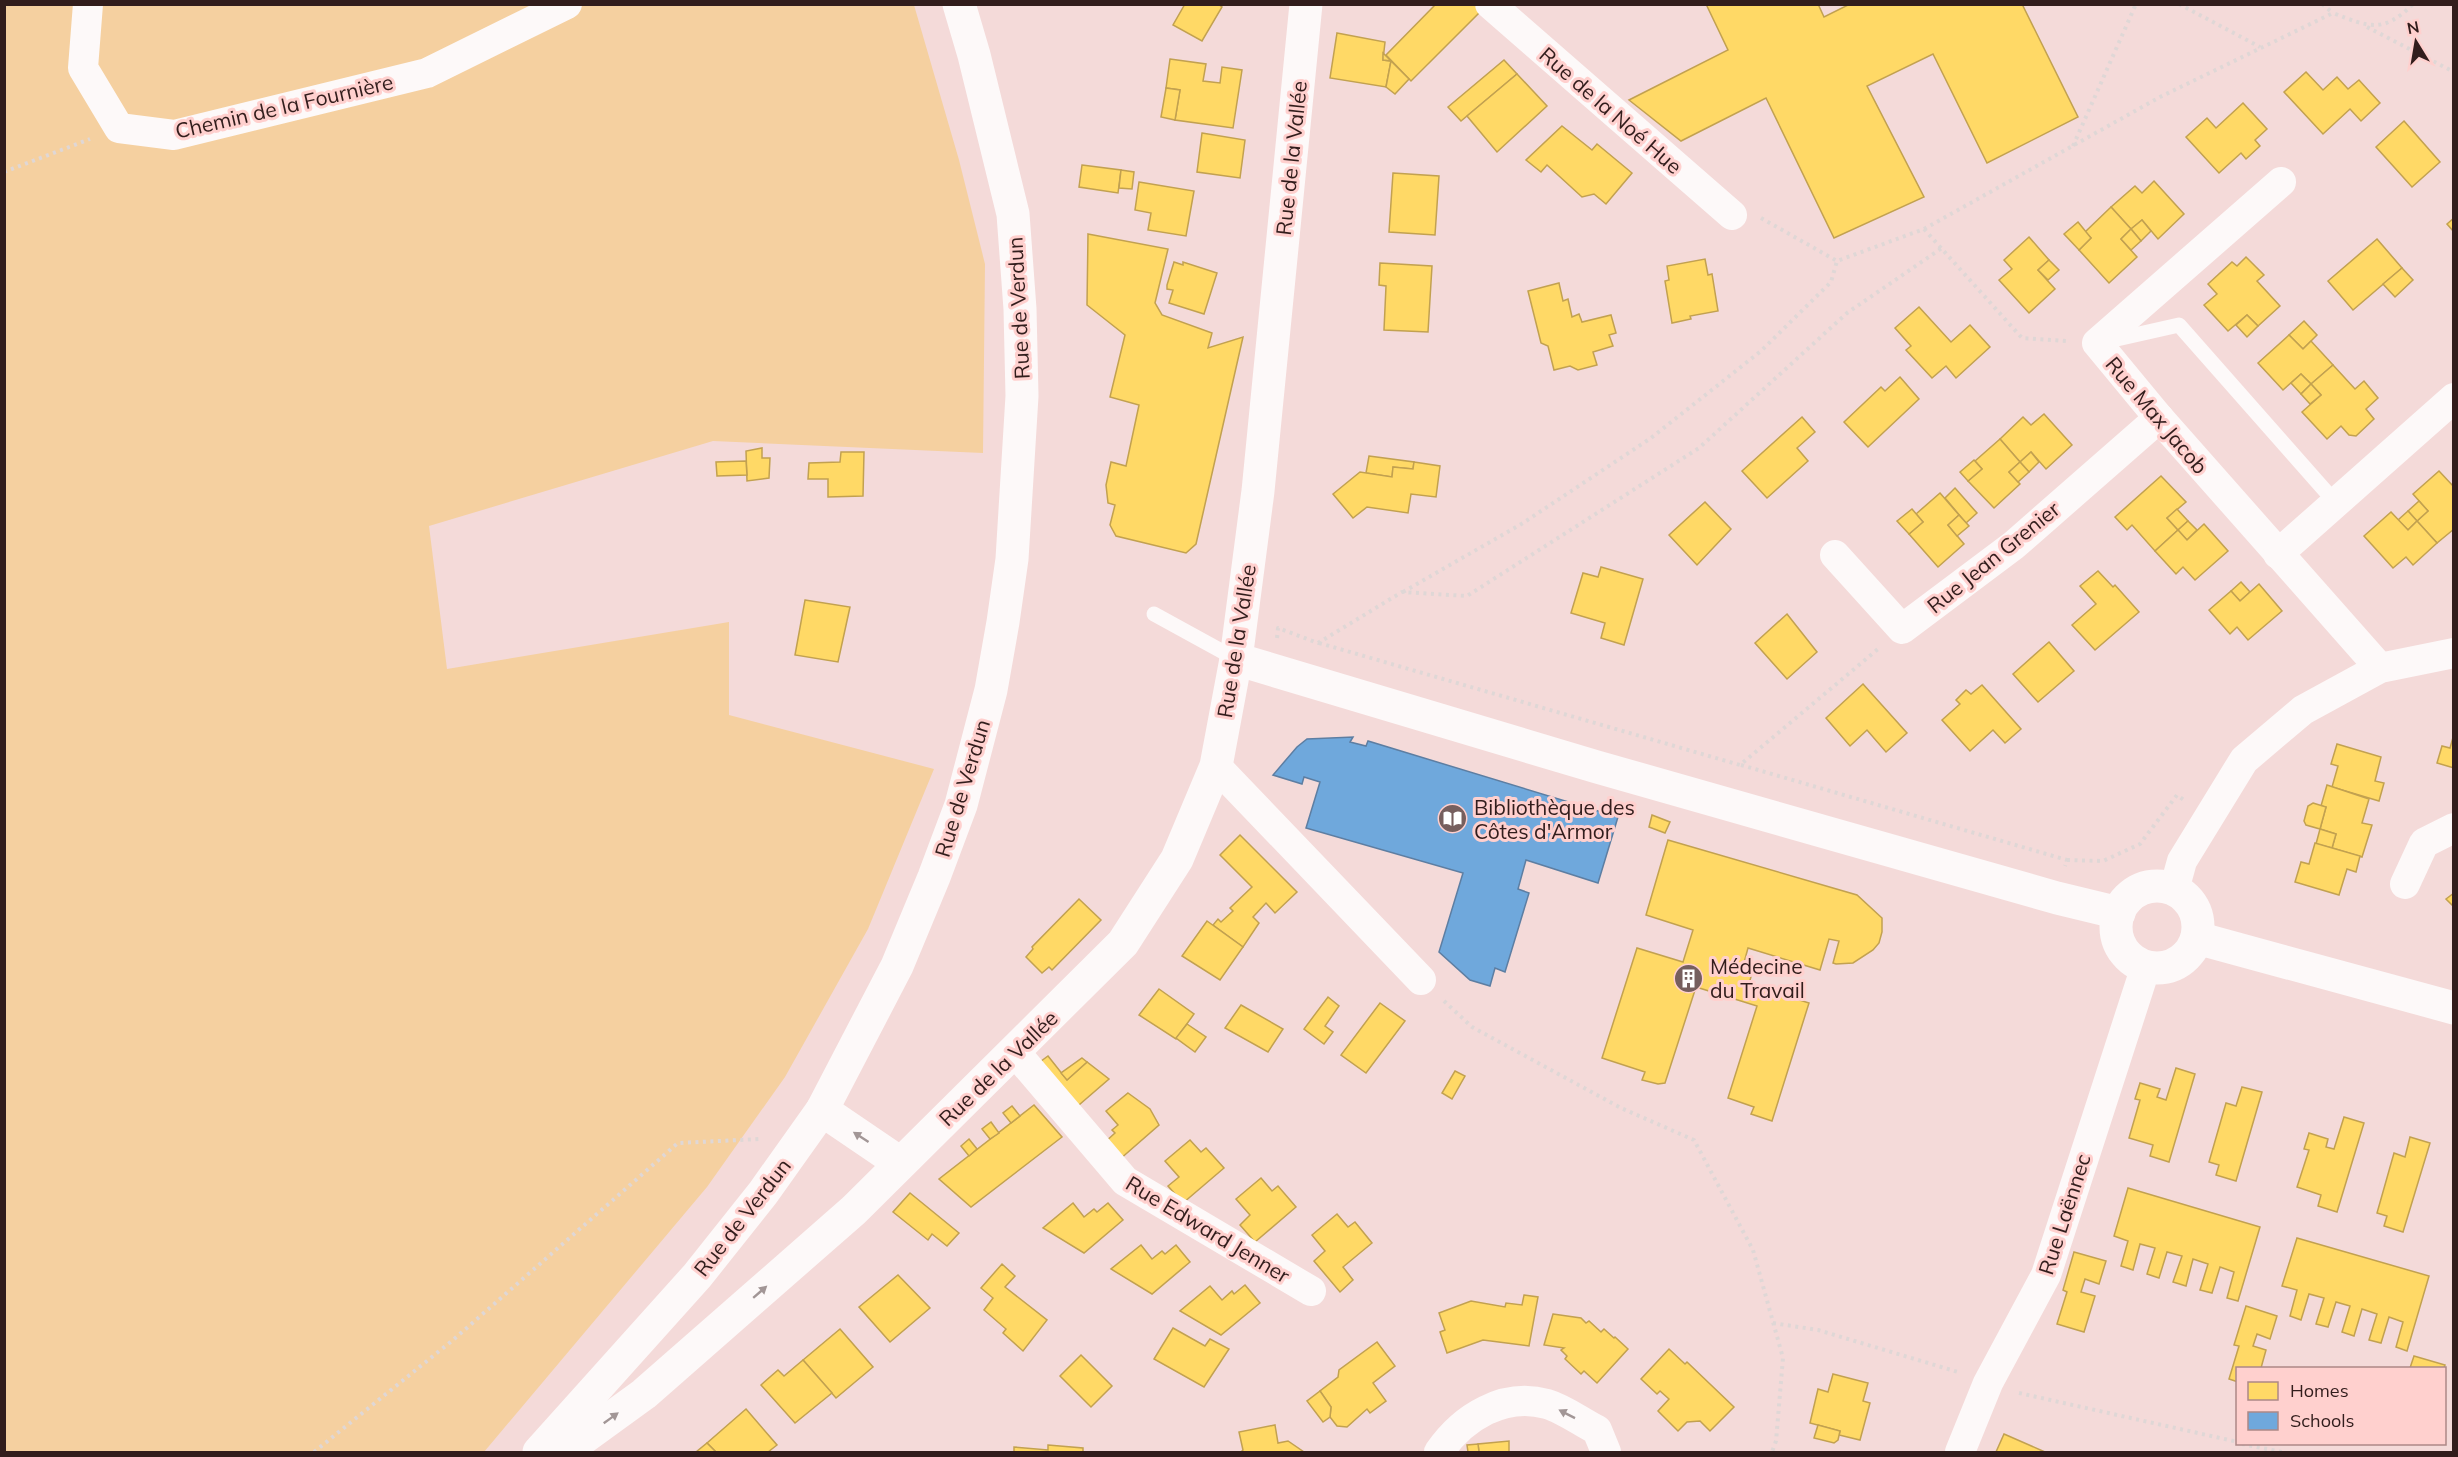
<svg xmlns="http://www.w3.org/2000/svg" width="2458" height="1457" font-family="Mulish,sans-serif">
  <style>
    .green { fill: #f5d0a0 }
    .homes { fill: #ffd966; stroke: #c2a150; stroke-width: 1.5 }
    .schools { fill: #6fa8dc; stroke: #5d7ea2; stroke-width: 1.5 }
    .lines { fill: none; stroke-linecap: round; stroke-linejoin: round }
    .path { stroke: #dfd7d6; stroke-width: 4; stroke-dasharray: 3 4.5; stroke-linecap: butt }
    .service { stroke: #fdf9f9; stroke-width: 15 }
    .minor { stroke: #fdf9f9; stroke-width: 30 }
    .tertiary { stroke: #fdf9f9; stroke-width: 33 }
    .secondary { stroke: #fdf9f9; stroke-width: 33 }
    .oneway { fill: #a29696 }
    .labels { text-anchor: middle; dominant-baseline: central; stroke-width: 6; stroke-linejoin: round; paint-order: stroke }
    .street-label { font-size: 21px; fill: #321d1c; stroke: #ffd0ce }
    .poi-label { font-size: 21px; fill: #321d1c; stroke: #ffd0ce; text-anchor: start }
  </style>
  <rect width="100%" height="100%" fill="#f4dad9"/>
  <polygon class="green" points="5,5 914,5 959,160 985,264 983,453 713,441 429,526 447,669 729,622 729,715 934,769 868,929 785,1077 707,1187 484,1452 5,1452"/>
  <g class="homes">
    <polygon points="1185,4 1218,4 1222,7 1202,41 1173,25"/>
    <polygon points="1436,4 1474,4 1481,11 1411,81 1386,55"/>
    <polygon points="1706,4 1818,4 1824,17 1850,4 2022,4 2078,117 1987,163 1933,54 1867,86 1924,197 1834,238 1766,98 1681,141 1629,100 1728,50"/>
    <polygon points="1337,33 1385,42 1383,60 1391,61 1386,87 1330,78"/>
    <polygon points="1383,53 1409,79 1395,94 1386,87 1391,61 1383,60"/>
    <polygon points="1170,59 1206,64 1203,81 1220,83 1222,67 1242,70 1233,128 1175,120 1180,90 1166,88"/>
    <polygon points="1504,60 1517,74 1461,121 1448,107"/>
    <polygon points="2306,72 2323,90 2337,77 2348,89 2359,80 2380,103 2361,121 2350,109 2323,134 2284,92"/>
    <polygon points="1517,74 1547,106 1497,152 1467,116"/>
    <polygon points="1166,88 1180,90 1175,120 1161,117"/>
    <polygon points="2243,103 2267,129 2255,140 2260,146 2246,159 2241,153 2219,173 2186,137 2207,118 2216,128"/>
    <polygon points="2404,121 2440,162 2412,187 2376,147"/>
    <polygon points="1562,126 1592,150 1597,144 1632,173 1606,204 1594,194 1582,197 1547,165 1541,172 1526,160"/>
    <polygon points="1202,133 1245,140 1240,178 1197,172"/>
    <polygon points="1082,165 1121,170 1118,193 1079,187"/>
    <polygon points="1121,170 1134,172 1132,189 1119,188"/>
    <polygon points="1393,173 1439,176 1435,235 1389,232"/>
    <polygon points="2154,181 2184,214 2158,239 2142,220 2131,229 2111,207 2135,186 2142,193"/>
    <polygon points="1139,182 1194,191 1186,236 1148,230 1151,213 1135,210"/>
    <polygon points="2111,207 2131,229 2121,239 2137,257 2109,283 2079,250 2091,238 2085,232"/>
    <polygon points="2454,218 2454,232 2447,224"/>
    <polygon points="2142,220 2151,231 2141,241 2131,229"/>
    <polygon points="2078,222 2091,238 2079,250 2064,234"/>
    <polygon points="2131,229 2141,241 2131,250 2121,239"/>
    <polygon points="1088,234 1168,249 1155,303 1162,315 1212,333 1208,348 1243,337 1196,544 1186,553 1116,536 1110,525 1115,505 1108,503 1106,485 1111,462 1126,466 1139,405 1110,397 1125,335 1087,305"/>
    <polygon points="2029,237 2049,260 2038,270 2055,289 2029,313 1999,280 2012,269 2004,260"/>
    <polygon points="2377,239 2402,268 2353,310 2328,281"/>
    <polygon points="2246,257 2264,275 2257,281 2280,306 2258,326 2247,315 2228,331 2204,305 2217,294 2208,284 2232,262 2237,266"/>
    <polygon points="1705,259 1708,275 1712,274 1718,311 1690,316 1691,319 1672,323 1665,281 1669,280 1667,266"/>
    <polygon points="2049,260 2059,270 2048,280 2038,270"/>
    <polygon points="1174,262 1183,265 1183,262 1217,273 1204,314 1169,303 1173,290 1167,289 1167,285"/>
    <polygon points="1380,263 1432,266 1428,332 1384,330 1386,286 1379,285"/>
    <polygon points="2402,268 2413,280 2395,297 2383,284"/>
    <polygon points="1559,283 1563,301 1568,299 1572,317 1579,314 1582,322 1611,315 1616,333 1609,335 1613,346 1593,352 1597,365 1578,370 1570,366 1554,370 1548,346 1541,343 1528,291"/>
    <polygon points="1919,307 1951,342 1970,325 1990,347 1956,378 1946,366 1932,378 1906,350 1911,346 1895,328"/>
    <polygon points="2247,315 2258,326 2247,337 2236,325"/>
    <polygon points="2304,321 2317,335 2303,349 2289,335"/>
    <polygon points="2289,335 2303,349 2311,341 2333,365 2311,384 2301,374 2283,390 2258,363"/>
    <polygon points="2333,365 2355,389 2364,381 2378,398 2366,409 2374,419 2356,436 2349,435 2341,426 2327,439 2302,412 2321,395 2311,384"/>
    <polygon points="2301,374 2311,384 2301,394 2291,383"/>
    <polygon points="1900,377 1919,399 1868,447 1844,422 1881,387 1885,391"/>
    <polygon points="2311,384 2321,395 2310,404 2301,394"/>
    <polygon points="2044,414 2072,445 2046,469 2031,452 2020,462 2000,439 2023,417 2031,425"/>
    <polygon points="1802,417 1815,432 1797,448 1808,461 1767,498 1742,471"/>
    <polygon points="2000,439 2020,462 2009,472 2020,484 1994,508 1968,481 1982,469 1975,461"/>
    <polygon points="762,448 762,458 770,458 769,478 747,481 746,451"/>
    <polygon points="841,452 864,452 863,496 828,497 828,479 808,479 809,463 840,462"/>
    <polygon points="2031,452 2039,462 2029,472 2020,462"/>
    <polygon points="1369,456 1414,462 1413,469 1393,467 1392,477 1366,473"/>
    <polygon points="1974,460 1982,469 1968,481 1960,472"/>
    <polygon points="746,461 747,475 717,476 716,462"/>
    <polygon points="1414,462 1440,466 1436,497 1411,494 1408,513 1367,507 1353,518 1333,494 1360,472 1392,477 1393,467 1413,469"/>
    <polygon points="2020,462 2029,472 2018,482 2009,472"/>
    <polygon points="2439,471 2454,487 2454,529 2437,543 2417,521 2428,511 2413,494"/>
    <polygon points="2161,476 2186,502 2167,518 2178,530 2155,551 2132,525 2127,530 2115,517"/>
    <polygon points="1955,488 1977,513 1966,523 1945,498"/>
    <polygon points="1940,493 1959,515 1948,525 1964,544 1938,567 1909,534 1923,522 1916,514"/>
    <polygon points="2419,501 2428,511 2417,521 2408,511"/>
    <polygon points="1705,502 1731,529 1697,565 1669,535"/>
    <polygon points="1912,509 1923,522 1909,534 1897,521"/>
    <polygon points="2177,509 2188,521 2178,530 2167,518"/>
    <polygon points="2408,511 2417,521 2408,530 2398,520"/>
    <polygon points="2391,512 2408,530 2417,521 2437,543 2413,565 2406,557 2393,568 2364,536"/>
    <polygon points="1959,515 1969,526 1957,536 1948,525"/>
    <polygon points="2188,521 2197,530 2187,540 2178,530"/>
    <polygon points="2204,524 2228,551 2195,580 2183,567 2176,574 2155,551 2178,530 2187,540"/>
    <polygon points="1601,567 1643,579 1624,645 1601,638 1605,623 1571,613 1583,573 1598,577"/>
    <polygon points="2098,571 2113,587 2115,585 2139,612 2095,650 2072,625 2096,604 2080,586"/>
    <polygon points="2241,582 2250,592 2240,601 2231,591"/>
    <polygon points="2259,584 2282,611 2248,640 2237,627 2230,634 2209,610 2231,591 2240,601"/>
    <polygon points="805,600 850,607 838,662 795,655"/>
    <polygon points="1787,614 1817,652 1787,679 1755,643"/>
    <polygon points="2049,642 2074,671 2038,702 2013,674"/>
    <polygon points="1863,684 1907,733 1886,752 1867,730 1850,746 1826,718"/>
    <polygon points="1982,685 2021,729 2005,743 1993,730 1970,751 1942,720 1960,704 1956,700 1966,690 1971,694"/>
    <polygon points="2454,734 2454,768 2437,763 2442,746 2450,748"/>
    <polygon points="2337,744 2381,757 2375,781 2384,783 2379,801 2332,787 2338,766 2331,764"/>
    <polygon points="2327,785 2369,799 2362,823 2372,825 2362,857 2332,848 2336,834 2320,829 2326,807 2321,806"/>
    <polygon points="2313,803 2326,807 2320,829 2306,825 2304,821 2308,806"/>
    <polygon points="1652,815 1670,822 1665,833 1649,827"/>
    <polygon points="2320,829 2336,834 2332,848 2316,844"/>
    <polygon points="1240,835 1297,892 1275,913 1266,903 1253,917 1259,923 1243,947 1213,925 1218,919 1221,922 1233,911 1230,908 1252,887 1220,855"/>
    <polygon points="1668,840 1857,895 1882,918 1882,932 1879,943 1873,950 1853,963 1836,964 1833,963 1839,941 1829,939 1820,970 1748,948 1742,970 1752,973 1749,984 1809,1003 1772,1121 1751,1114 1754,1107 1728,1098 1757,1006 1696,987 1665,1083 1658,1084 1642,1080 1645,1072 1602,1058 1637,948 1683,962 1693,930 1646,915"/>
    <polygon points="2315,843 2360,856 2356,872 2347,869 2339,895 2295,882 2301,862 2309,864"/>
    <polygon points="2454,893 2454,907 2446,899"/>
    <polygon points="1079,899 1101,920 1052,970 1049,967 1042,973 1026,957 1033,949 1032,947"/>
    <polygon points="1207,921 1243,947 1220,980 1182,956"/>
    <polygon points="1159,989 1194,1014 1176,1039 1139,1015"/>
    <polygon points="1328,997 1339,1006 1325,1026 1333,1032 1324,1044 1304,1029"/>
    <polygon points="1380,1003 1405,1021 1366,1073 1341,1055"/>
    <polygon points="1241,1005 1283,1029 1268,1052 1225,1028"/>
    <polygon points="1187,1024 1206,1037 1195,1052 1176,1038"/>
    <polygon points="1048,1056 1067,1080 1087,1062 1109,1079 1072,1111 1033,1067"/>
    <polygon points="1082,1058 1087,1062 1067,1080 1061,1073"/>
    <polygon points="2176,1068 2195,1074 2169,1162 2150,1156 2153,1145 2129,1138 2140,1100 2135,1099 2140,1083 2160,1089 2157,1097 2166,1100"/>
    <polygon points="1455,1071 1465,1076 1452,1099 1442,1093"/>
    <polygon points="2242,1087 2262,1092 2236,1181 2216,1175 2219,1165 2209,1162 2226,1103 2236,1106"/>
    <polygon points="1128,1093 1150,1109 1159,1125 1119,1160 1104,1143 1115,1133 1112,1130 1118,1125 1106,1111"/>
    <polygon points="1034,1105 1062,1137 971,1207 939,1179"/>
    <polygon points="1012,1106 1020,1116 1011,1123 1003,1113"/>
    <polygon points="2344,1117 2364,1123 2337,1212 2318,1206 2321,1195 2297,1187 2309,1150 2304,1149 2309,1133 2328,1139 2326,1147 2334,1149"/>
    <polygon points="991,1122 999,1133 990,1139 982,1129"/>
    <polygon points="2410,1137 2430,1143 2403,1232 2384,1226 2387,1216 2377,1213 2394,1153 2405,1157"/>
    <polygon points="969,1139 977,1149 969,1156 961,1146"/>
    <polygon points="1190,1140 1201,1152 1206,1148 1224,1168 1183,1203 1168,1186 1179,1177 1165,1161"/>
    <polygon points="1261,1178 1272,1191 1278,1186 1296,1207 1255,1242 1240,1225 1250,1215 1236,1199"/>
    <polygon points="2128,1188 2260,1227 2238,1301 2227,1298 2234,1272 2220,1267 2212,1293 2200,1290 2208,1264 2193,1259 2186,1286 2173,1282 2182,1256 2167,1252 2159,1278 2147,1274 2155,1248 2140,1244 2133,1270 2121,1266 2128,1241 2114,1236"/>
    <polygon points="910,1193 959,1233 947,1246 932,1234 928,1240 893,1212"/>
    <polygon points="1073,1203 1084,1217 1094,1209 1097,1212 1108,1203 1123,1220 1084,1253 1043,1228"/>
    <polygon points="1337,1214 1348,1227 1355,1222 1372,1243 1343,1267 1353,1280 1340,1292 1314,1261 1325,1251 1312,1235"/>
    <polygon points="2297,1238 2429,1276 2407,1351 2396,1347 2403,1322 2389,1317 2381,1343 2369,1340 2377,1314 2362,1309 2354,1336 2342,1332 2350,1306 2336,1302 2328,1327 2316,1324 2324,1298 2309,1294 2301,1320 2290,1316 2297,1290 2282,1286"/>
    <polygon points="1141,1245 1152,1259 1162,1251 1165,1254 1176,1245 1190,1262 1152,1294 1111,1269"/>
    <polygon points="2074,1252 2106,1261 2099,1284 2085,1279 2081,1292 2095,1296 2084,1332 2057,1324 2067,1292 2063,1290"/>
    <polygon points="1002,1264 1015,1276 1005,1287 1047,1320 1023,1351 1003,1333 1006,1329 984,1310 993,1298 981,1288"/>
    <polygon points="898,1275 930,1308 890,1342 859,1307"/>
    <polygon points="1245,1285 1260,1303 1221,1335 1180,1311 1210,1286 1222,1300 1232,1291 1234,1294"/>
    <polygon points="1524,1295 1538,1297 1529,1346 1483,1340 1447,1353 1440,1332 1445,1330 1439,1313 1471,1301 1505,1307 1506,1303 1522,1305"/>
    <polygon points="2246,1306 2277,1316 2270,1339 2257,1334 2253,1346 2266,1350 2261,1368 2238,1368 2238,1382 2229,1379 2239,1346 2234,1345"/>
    <polygon points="1553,1314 1581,1318 1586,1323 1589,1321 1601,1332 1604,1329 1614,1338 1615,1337 1628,1349 1597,1383 1584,1371 1581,1374 1565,1359 1567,1356 1561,1350 1564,1348 1544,1345"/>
    <polygon points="1173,1328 1205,1346 1210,1339 1229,1349 1204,1387 1154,1359"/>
    <polygon points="840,1329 873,1367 836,1398 803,1360"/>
    <polygon points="1377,1342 1395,1366 1373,1383 1386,1401 1370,1413 1367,1409 1347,1427 1337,1426 1330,1417 1331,1407 1320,1391 1338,1377 1339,1370"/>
    <polygon points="1669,1349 1685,1364 1687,1362 1734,1407 1710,1431 1700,1421 1687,1422 1678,1431 1658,1411 1669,1399 1660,1391 1657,1394 1641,1379"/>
    <polygon points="1081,1355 1112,1386 1091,1407 1060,1376"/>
    <polygon points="2414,1356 2445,1365 2444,1368 2410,1368"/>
    <polygon points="803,1360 832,1393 795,1423 761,1385 778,1370 784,1376"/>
    <polygon points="1833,1374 1868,1383 1863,1401 1870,1403 1860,1440 1839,1435 1840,1431 1810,1423 1818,1389 1828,1392"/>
    <polygon points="1320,1391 1331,1407 1330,1417 1323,1422 1307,1401"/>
    <polygon points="746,1409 777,1445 768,1452 716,1452 707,1443"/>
    <polygon points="1275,1425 1278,1443 1288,1441 1304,1452 1241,1452 1243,1450 1239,1432"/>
    <polygon points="1818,1425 1840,1431 1838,1440 1834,1443 1814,1438"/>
    <polygon points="2004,1434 2045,1452 1996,1452"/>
    <polygon points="1509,1441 1509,1452 1479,1452 1478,1444"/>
    <polygon points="707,1443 716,1452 696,1452"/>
    <polygon points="1478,1444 1479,1452 1468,1452 1467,1445"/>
    <polygon points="1048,1445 1083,1448 1083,1452 1014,1452 1014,1447 1048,1450"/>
  </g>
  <polygon class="schools" points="1353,737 1350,742 1366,746 1368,741 1618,817 1598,883 1526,860 1518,889 1529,893 1505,972 1495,968 1490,986 1470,980 1439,952 1463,873 1306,828 1320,782 1304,777 1302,784 1273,775 1297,747 1307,739"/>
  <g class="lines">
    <g class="path">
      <polyline points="2179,4 2260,47"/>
      <polyline points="2322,4 2333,13"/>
      <polyline points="2367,27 2454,72"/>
      <polyline points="2073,146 2136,4"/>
      <polyline points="4,172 90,139"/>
      <path d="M1761 218 1837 261 1924 229 2160 97 2333 13C2369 27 2383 34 2413 4"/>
      <polyline points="1924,229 2022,338 2067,341"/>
      <polyline points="1403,592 1523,523 1651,438 1761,351 1831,282 1837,261"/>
      <polyline points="1277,638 1278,628 1318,643 1402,592 1467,596 1699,448 1847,313 1942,248"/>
      <polyline points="1319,643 1740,765 1878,649"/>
      <polyline points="1741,765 2067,860 2065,866"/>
      <polyline points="2067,860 2103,861 2140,844 2177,795 2184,800"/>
      <polyline points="1444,1001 1472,1027 1621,1108 1694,1140 1753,1250 1783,1358 1776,1441 1772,1452"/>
      <polyline points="1773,1323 1818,1330 1958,1372"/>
      <polyline points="2019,1393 2238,1442"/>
      <polyline points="2242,1444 2282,1452"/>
      <polyline points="314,1452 453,1340 678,1143 760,1139"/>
    </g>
    <g class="service">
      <polyline points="2108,341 2179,325 2336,503"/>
      <polyline points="1154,614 1236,659"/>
    </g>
    <g class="minor">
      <polyline points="88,4 83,68 119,128 174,135 427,73 567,4"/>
      <polyline points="1490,4 1732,215"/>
      <polyline points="2281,182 2097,343 2159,418 2380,668"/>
      <polyline points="2278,554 2454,398"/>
      <polyline points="1835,555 1902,629 2014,545 2159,418"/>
      <polyline points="1216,766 1421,980"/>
      <polyline points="2405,884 2424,843 2454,828"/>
      <polyline points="2174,890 2182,861 2244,760 2303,710 2380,668 2454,653"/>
      <polyline points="1015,1052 1125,1181 1311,1291"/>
      <path d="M1439 1452C1463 1417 1504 1392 1547 1404 1564 1409 1581 1422 1597 1430L1606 1452"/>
      <polyline points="1960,1452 1988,1383 2046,1275 2146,966"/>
    </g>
    <g class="tertiary">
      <polyline points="1236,659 1597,767 2057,898 2119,913"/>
      <circle cx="2157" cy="927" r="41"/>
      <polyline points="2197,938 2454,1008"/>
      <polyline points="822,1110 900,1163"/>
      <polyline points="564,1452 644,1394 854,1210 1123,943 1177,859 1216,766 1236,659 1258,491 1306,4"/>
    </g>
    <polyline class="secondary" points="539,1452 697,1276 763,1193 822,1110 897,966 934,877 961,805 991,690 1003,622 1012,559 1022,396 1020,309 1013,214 974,55 959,4"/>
  </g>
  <defs><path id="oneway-solid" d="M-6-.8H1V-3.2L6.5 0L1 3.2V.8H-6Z" transform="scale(1.5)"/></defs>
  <g class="oneway">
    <use href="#oneway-solid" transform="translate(861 1137) rotate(-147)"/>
    <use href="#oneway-solid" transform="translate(760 1292) rotate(-41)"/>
    <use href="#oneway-solid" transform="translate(1567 1414) rotate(-153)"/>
    <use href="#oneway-solid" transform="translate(611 1418) rotate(-36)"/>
  </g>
  <defs>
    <symbol id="library-disc" viewBox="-11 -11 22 22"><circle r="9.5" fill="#765f5e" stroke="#ffd0ce"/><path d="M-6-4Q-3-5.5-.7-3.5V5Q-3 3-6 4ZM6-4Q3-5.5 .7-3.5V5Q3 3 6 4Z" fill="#fff"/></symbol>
    <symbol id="building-disc" viewBox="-11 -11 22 22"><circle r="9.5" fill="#765f5e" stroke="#ffd0ce"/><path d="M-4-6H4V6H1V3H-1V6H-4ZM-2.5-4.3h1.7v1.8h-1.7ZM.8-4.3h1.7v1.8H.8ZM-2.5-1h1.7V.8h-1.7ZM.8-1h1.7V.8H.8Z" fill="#fff"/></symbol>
  </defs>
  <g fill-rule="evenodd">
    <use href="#library-disc" x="1436" y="802" width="33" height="33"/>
    <use href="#building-disc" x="1672" y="962" width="33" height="33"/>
  </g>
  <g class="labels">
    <g class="street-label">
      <text transform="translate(284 106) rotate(-13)">Chemin de la Fournière</text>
      <text transform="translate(1611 110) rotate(41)">Rue de la Noé Hue</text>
      <text transform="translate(1291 158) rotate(-84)">Rue de la Vallée</text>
      <text transform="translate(1018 308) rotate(-93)">Rue de Verdun</text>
      <text transform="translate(2157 415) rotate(50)">Rue Max Jacob</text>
      <text transform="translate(1993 557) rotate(-39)">Rue Jean Grenier</text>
      <text transform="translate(1236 641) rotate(-81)">Rue de la Vallée</text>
      <text transform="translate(962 788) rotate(-73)">Rue de Verdun</text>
      <text transform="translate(998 1068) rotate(-44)">Rue de la Vallée</text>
      <text transform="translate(2064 1214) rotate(-72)">Rue Laënnec</text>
      <text transform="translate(742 1217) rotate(-52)">Rue de Verdun</text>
      <text transform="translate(1208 1229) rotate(31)">Rue Edward Jenner</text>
    </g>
    <g class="poi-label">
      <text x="1474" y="807">Bibliothèque des<tspan x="1474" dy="24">Côtes d'Armor</tspan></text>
      <text x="1710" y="966">Médecine<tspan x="1710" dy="24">du Travail</tspan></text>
    </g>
  </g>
  <rect width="2458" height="1457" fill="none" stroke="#321d1c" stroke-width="12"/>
  <rect x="2236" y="1367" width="210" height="78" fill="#ffd0ce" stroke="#ad8887" stroke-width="1.5"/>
  <rect x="2248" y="1382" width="30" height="18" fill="#ffd966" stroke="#ad8887" stroke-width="1.5"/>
  <text x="2290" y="1397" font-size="18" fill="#321d1c">Homes</text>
  <rect x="2248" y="1412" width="30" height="18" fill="#6fa8dc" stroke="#ad8887" stroke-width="1.5"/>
  <text x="2290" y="1427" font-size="18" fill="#321d1c">Schools</text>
  <g transform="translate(2416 42) rotate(349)" stroke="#ffd0ce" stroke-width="4.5" paint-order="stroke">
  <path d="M0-4.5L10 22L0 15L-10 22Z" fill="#321d1c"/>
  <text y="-9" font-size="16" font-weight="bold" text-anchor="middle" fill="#321d1c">N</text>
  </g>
</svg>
